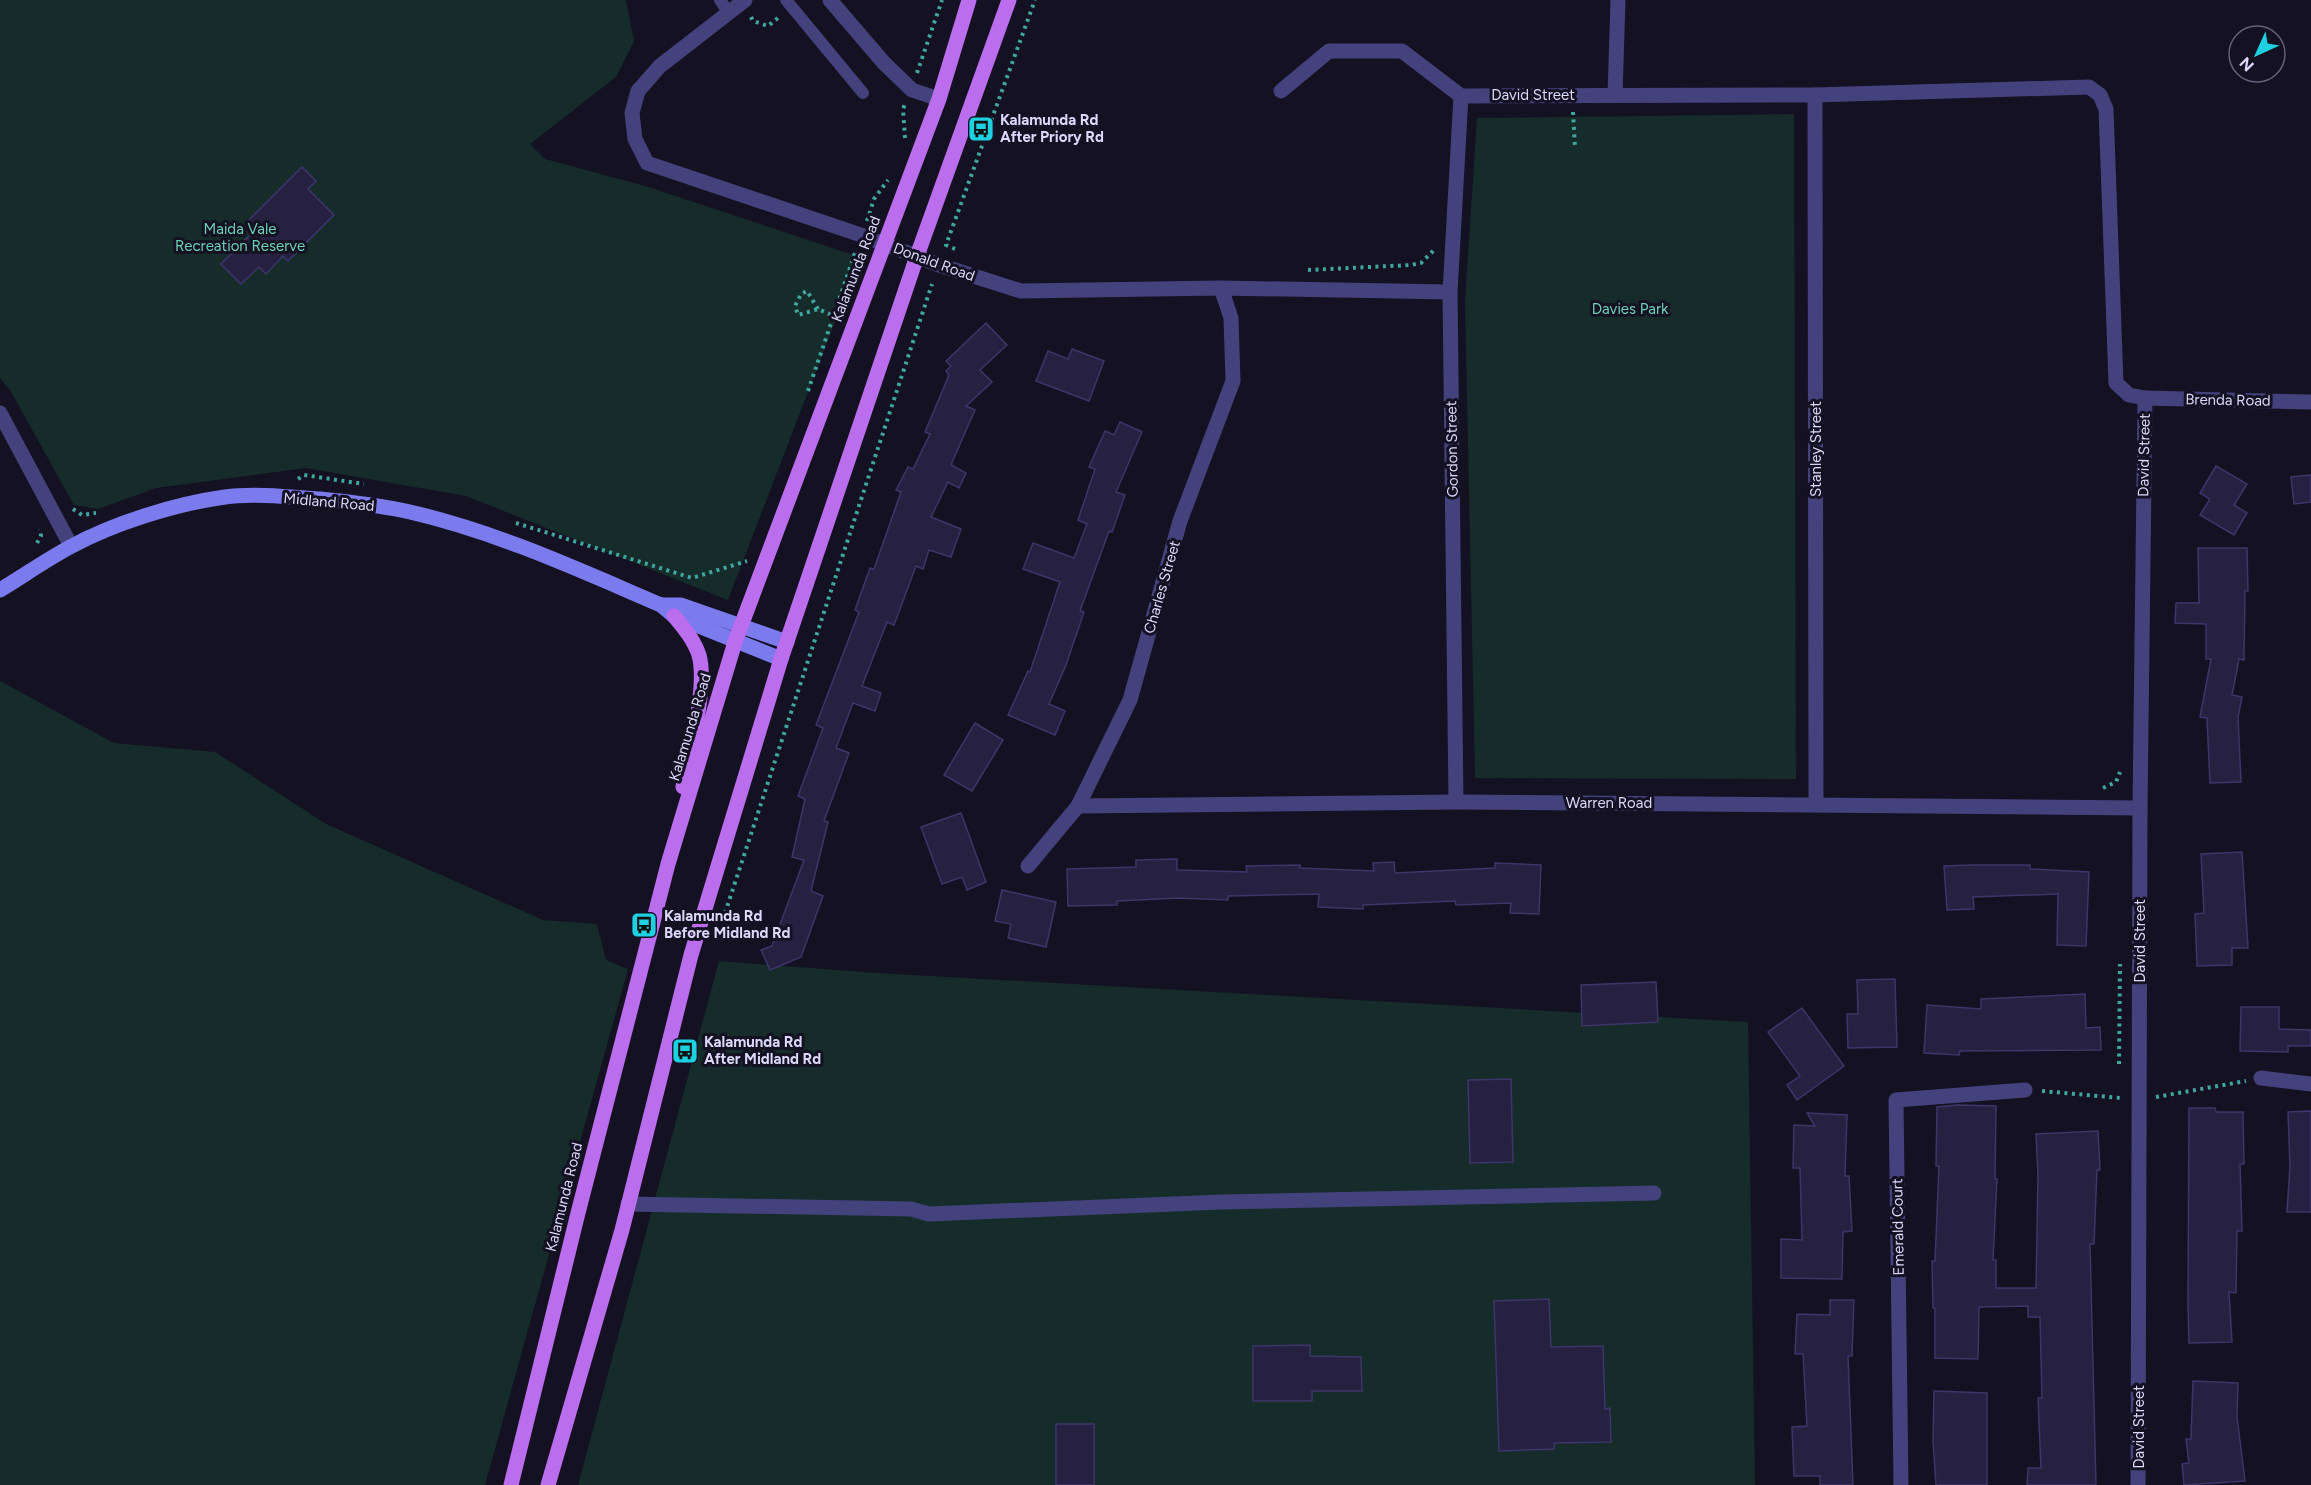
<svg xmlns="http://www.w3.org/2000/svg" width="2311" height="1485" font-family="Figtree,sans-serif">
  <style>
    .green { fill: #152c2a }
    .building { fill: #262041; stroke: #3e356a; stroke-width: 1.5 }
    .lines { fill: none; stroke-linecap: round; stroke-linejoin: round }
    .path { stroke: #3fa79f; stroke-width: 4; stroke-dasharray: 3 4.5; stroke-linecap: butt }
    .service { stroke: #43427c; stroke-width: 12 }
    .minor { stroke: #43427c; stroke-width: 15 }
    .tertiary { stroke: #43427c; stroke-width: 15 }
    .secondary { stroke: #7b7bee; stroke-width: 15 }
    .primary { stroke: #ba6dec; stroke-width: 15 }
    .labels { text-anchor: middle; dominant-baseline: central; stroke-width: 6; stroke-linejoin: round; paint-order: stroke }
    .street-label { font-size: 15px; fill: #dbd8fa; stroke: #141123 }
    .poi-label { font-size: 15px; font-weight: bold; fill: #dbd8fa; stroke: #141123; text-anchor: start }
    .park-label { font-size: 15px; fill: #6dd1b6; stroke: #141123 }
  </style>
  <rect width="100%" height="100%" fill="#141123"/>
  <g class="green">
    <polygon points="0,0 626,0 634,41 616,77 530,144 545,159 645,186 860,257 728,600 466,496 306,468 156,488 98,509 74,505 10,390 0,378"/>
    <polygon points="1794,114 1796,779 1475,778 1465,301 1477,118"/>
    <polygon points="0,681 114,743 215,752 326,824 543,920 597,924 606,960 628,969 485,1485 0,1485"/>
    <polygon points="719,961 877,973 1748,1022 1755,1485 578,1485"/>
  </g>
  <g class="building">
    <polygon points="302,167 316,181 308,189 334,215 288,261 283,256 266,274 259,267 241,284 221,264 256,229 248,221"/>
    <polygon points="986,323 1007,345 980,370 992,382 966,406 975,410 951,465 966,473 959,488 948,482 931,517 961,529 951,557 929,550 923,569 916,566 894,625 887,622 862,686 881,693 875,711 853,703 836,748 849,753 824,821 828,822 811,891 823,896 801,957 770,970 761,950 772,946 804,860 792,857 805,799 798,796 823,728 816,725 859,612 855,610 870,568 874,569 901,492 896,490 908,467 913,469 930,434 925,432 949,375 946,371 951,366 946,361"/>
    <polygon points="1072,349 1104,361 1089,401 1036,381 1048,351 1068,359"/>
    <polygon points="1120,422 1142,432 1116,492 1125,495 1112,532 1109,531 1080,611 1084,612 1066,665 1049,704 1065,711 1055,735 1008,715 1028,671 1030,672 1060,582 1023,569 1033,543 1074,558 1087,524 1078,520 1095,469 1089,467 1105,431 1114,435"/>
    <polygon points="2216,466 2247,484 2234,505 2247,513 2234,535 2200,515 2210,499 2200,493"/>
    <polygon points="2311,475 2311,502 2294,504 2291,477"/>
    <polygon points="2198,548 2247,548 2248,591 2245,591 2244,660 2239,659 2232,695 2242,697 2238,717 2241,782 2210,783 2207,718 2200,717 2211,659 2206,659 2206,624 2175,623 2176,603 2199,603"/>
    <polygon points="975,723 1003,740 972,791 944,775"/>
    <polygon points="961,813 986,882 967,890 962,877 942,884 921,827"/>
    <polygon points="2242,852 2248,948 2232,948 2232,965 2197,966 2195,914 2204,913 2201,854"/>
    <polygon points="1177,859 1177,870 1247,872 1246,866 1300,865 1300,868 1374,871 1373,863 1394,862 1395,873 1495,868 1495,863 1541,865 1539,914 1510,913 1511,903 1456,905 1455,901 1363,905 1363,909 1318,907 1319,894 1228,896 1228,900 1178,898 1117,901 1117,905 1068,906 1067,869 1136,867 1136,860"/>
    <polygon points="1971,865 2030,865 2030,869 2089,872 2086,946 2057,945 2058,894 1973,897 1974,909 1947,910 1944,866"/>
    <polygon points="1002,890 1056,902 1046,947 1008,938 1011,924 995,921"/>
    <polygon points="1895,979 1897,1047 1848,1048 1847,1014 1858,1014 1857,980"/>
    <polygon points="1656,982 1658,1022 1582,1026 1581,985"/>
    <polygon points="2085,994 2086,1028 2100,1027 2101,1050 1960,1051 1959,1055 1924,1053 1927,1005 1981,1009 1981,999"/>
    <polygon points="2241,1007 2279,1007 2279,1029 2311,1030 2311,1046 2288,1046 2288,1052 2240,1051"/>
    <polygon points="1802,1008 1844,1066 1797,1100 1787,1085 1800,1076 1768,1032"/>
    <polygon points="1511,1079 1513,1162 1470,1163 1468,1080"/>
    <polygon points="1958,1105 1996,1106 1995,1179 1997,1179 1993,1260 1996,1260 1996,1288 2036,1288 2038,1175 2036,1134 2098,1131 2100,1170 2097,1170 2094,1244 2090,1244 2096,1485 2027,1485 2028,1468 2041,1468 2038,1398 2042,1398 2040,1317 2028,1317 2028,1306 1979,1307 1978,1359 1935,1358 1935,1308 1933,1308 1932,1261 1935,1261 1939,1166 1936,1166 1937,1107"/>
    <polygon points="2189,1108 2215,1108 2216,1112 2243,1112 2244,1164 2240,1164 2242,1231 2237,1231 2236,1293 2229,1292 2232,1342 2189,1343 2188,1304"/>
    <polygon points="2311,1111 2311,1212 2287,1212 2290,1166 2288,1112"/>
    <polygon points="1807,1113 1847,1115 1845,1176 1849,1176 1852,1231 1843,1232 1842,1279 1781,1278 1781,1239 1802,1240 1800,1168 1793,1168 1794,1125 1815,1126"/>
    <polygon points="1549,1299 1551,1347 1603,1346 1605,1409 1610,1408 1611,1442 1554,1443 1554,1449 1499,1451 1494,1301"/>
    <polygon points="1830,1300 1854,1300 1852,1356 1848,1356 1853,1485 1820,1485 1820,1476 1794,1476 1792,1427 1807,1426 1803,1354 1795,1354 1797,1314 1830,1315"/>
    <polygon points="1310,1345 1310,1356 1361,1357 1362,1391 1312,1391 1312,1401 1253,1401 1253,1346"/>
    <polygon points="2193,1381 2238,1383 2237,1417 2245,1481 2184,1485 2182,1464 2189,1463 2186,1439 2191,1439"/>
    <polygon points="1934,1391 1987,1393 1987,1485 1936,1485 1933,1441"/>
    <rect x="1056" y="1424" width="38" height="61"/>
  </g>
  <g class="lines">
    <g class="path">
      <polyline points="751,17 753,21 768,26 779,17"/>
      <polyline points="917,73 942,0"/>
      <polyline points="1573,112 1575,147"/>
      <polyline points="905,138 903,109 905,104"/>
      <polyline points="867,221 874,199 888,180"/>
      <polyline points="955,249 946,245 1035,0"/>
      <polyline points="1308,270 1411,265 1421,263 1435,249"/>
      <polyline points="818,309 807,291 801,294 795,306 798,315 818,309 834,316"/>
      <polyline points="808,391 856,250"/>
      <polyline points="298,479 304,475 364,484"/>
      <polyline points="73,509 82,515 96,513"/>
      <polyline points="516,523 692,578 747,561"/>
      <polyline points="37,543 41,536 40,529"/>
      <polyline points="2103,788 2116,782 2120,772"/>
      <polyline points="725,913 932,284"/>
      <polyline points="2119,1064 2120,964"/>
      <polyline points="2042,1091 2121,1098"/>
      <polyline points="2156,1097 2246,1081"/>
    </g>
    <g class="service">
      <polyline points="720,0 729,13"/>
      <polyline points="786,0 863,93"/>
    </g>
    <g class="minor">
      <polyline points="745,0 660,66 638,91 632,113 635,139 647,163 861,235 939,265 1021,291 1221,288 1450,292"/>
      <polyline points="830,0 884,63 912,90 939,99"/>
      <polyline points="1281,91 1329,51 1402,51 1461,96 1815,95 2089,87 2100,95 2106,109 2116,383 2129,395 2145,398 2311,402"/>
      <polyline points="1615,95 1618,0"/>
      <polyline points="1815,95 1816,804"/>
      <polyline points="1456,802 1450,292 1461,96"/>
      <polyline points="1078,806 1456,802 2140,808"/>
      <polyline points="1028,866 1078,806 1130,700 1180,521 1233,381 1231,318 1221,288"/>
      <polyline points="2261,1078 2311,1084"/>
      <polyline points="628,1204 911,1209 929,1214 1221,1202 1654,1193"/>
      <polyline points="1901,1485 1896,1100 2025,1090"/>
      <polyline points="2138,1485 2140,808 2145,398"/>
    </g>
    <polyline class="tertiary" points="0,413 71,546"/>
    <g class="secondary">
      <path d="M0 590C23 576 46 560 70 547 114 523 175 504 225 497 252 493 292 497 320 499 350 502 380 505 410 512 497 532 579 570 661 605L674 616 781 659"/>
      <polyline points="661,605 681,605 787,642"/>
    </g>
    <g class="primary">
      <path d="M674 616C684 628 694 640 699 655 708 688 689 752 683 787"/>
      <polyline points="511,1485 578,1213 668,864 735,642 939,99 969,0"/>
      <polyline points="548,1485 622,1230 691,955 781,659 917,256 1009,0"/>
    </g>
  </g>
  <defs>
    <symbol id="bus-square" viewBox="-11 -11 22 22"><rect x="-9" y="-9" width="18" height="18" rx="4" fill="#1dd1e0" stroke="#141123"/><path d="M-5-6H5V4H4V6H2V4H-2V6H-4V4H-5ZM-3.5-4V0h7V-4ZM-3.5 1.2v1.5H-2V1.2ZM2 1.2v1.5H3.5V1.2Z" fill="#111"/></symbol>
  </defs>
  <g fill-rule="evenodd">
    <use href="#bus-square" x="966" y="114" width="30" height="30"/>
    <use href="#bus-square" x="629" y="910" width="30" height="30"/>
    <use href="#bus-square" x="670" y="1036" width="30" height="30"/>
  </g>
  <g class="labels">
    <g class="street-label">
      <text x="1533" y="95">David Street</text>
      <text transform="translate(934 262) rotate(20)">Donald Road</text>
      <text transform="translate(856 269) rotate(-69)">Kalamunda Road</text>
      <text transform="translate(2228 400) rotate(1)">Brenda Road</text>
      <text transform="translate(1452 449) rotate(-91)">Gordon Street</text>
      <text transform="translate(1816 449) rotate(-90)">Stanley Street</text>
      <text transform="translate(2144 455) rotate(-89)">David Street</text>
      <text transform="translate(329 502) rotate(5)">Midland Road</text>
      <text transform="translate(1162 587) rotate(-74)">Charles Street</text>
      <text transform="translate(690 727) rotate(-73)">Kalamunda Road</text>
      <text x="1609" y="803">Warren Road</text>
      <text transform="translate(2140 941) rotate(-90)">David Street</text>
      <text transform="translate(564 1197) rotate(-76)">Kalamunda Road</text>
      <text transform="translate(1898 1227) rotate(-91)">Emerald Court</text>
      <text transform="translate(2139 1427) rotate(-90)">David Street</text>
    </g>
    <g class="poi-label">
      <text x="1000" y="120">Kalamunda Rd<tspan x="1000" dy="17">After Priory Rd</tspan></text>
      <text x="664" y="916">Kalamunda Rd<tspan x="664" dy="17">Before Midland Rd</tspan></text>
      <text x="704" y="1042">Kalamunda Rd<tspan x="704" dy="17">After Midland Rd</tspan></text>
    </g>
    <g class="park-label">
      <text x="240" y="229">Maida Vale<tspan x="240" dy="17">Recreation Reserve</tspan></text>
      <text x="1630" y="309">Davies Park</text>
    </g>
  </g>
  <g transform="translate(2257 54) rotate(225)"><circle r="28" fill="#141123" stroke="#646179" stroke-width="1.5"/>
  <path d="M0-4.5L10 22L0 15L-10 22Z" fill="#1dd1e0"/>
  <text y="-9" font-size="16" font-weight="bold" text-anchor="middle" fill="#dbd8fa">N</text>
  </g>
</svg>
